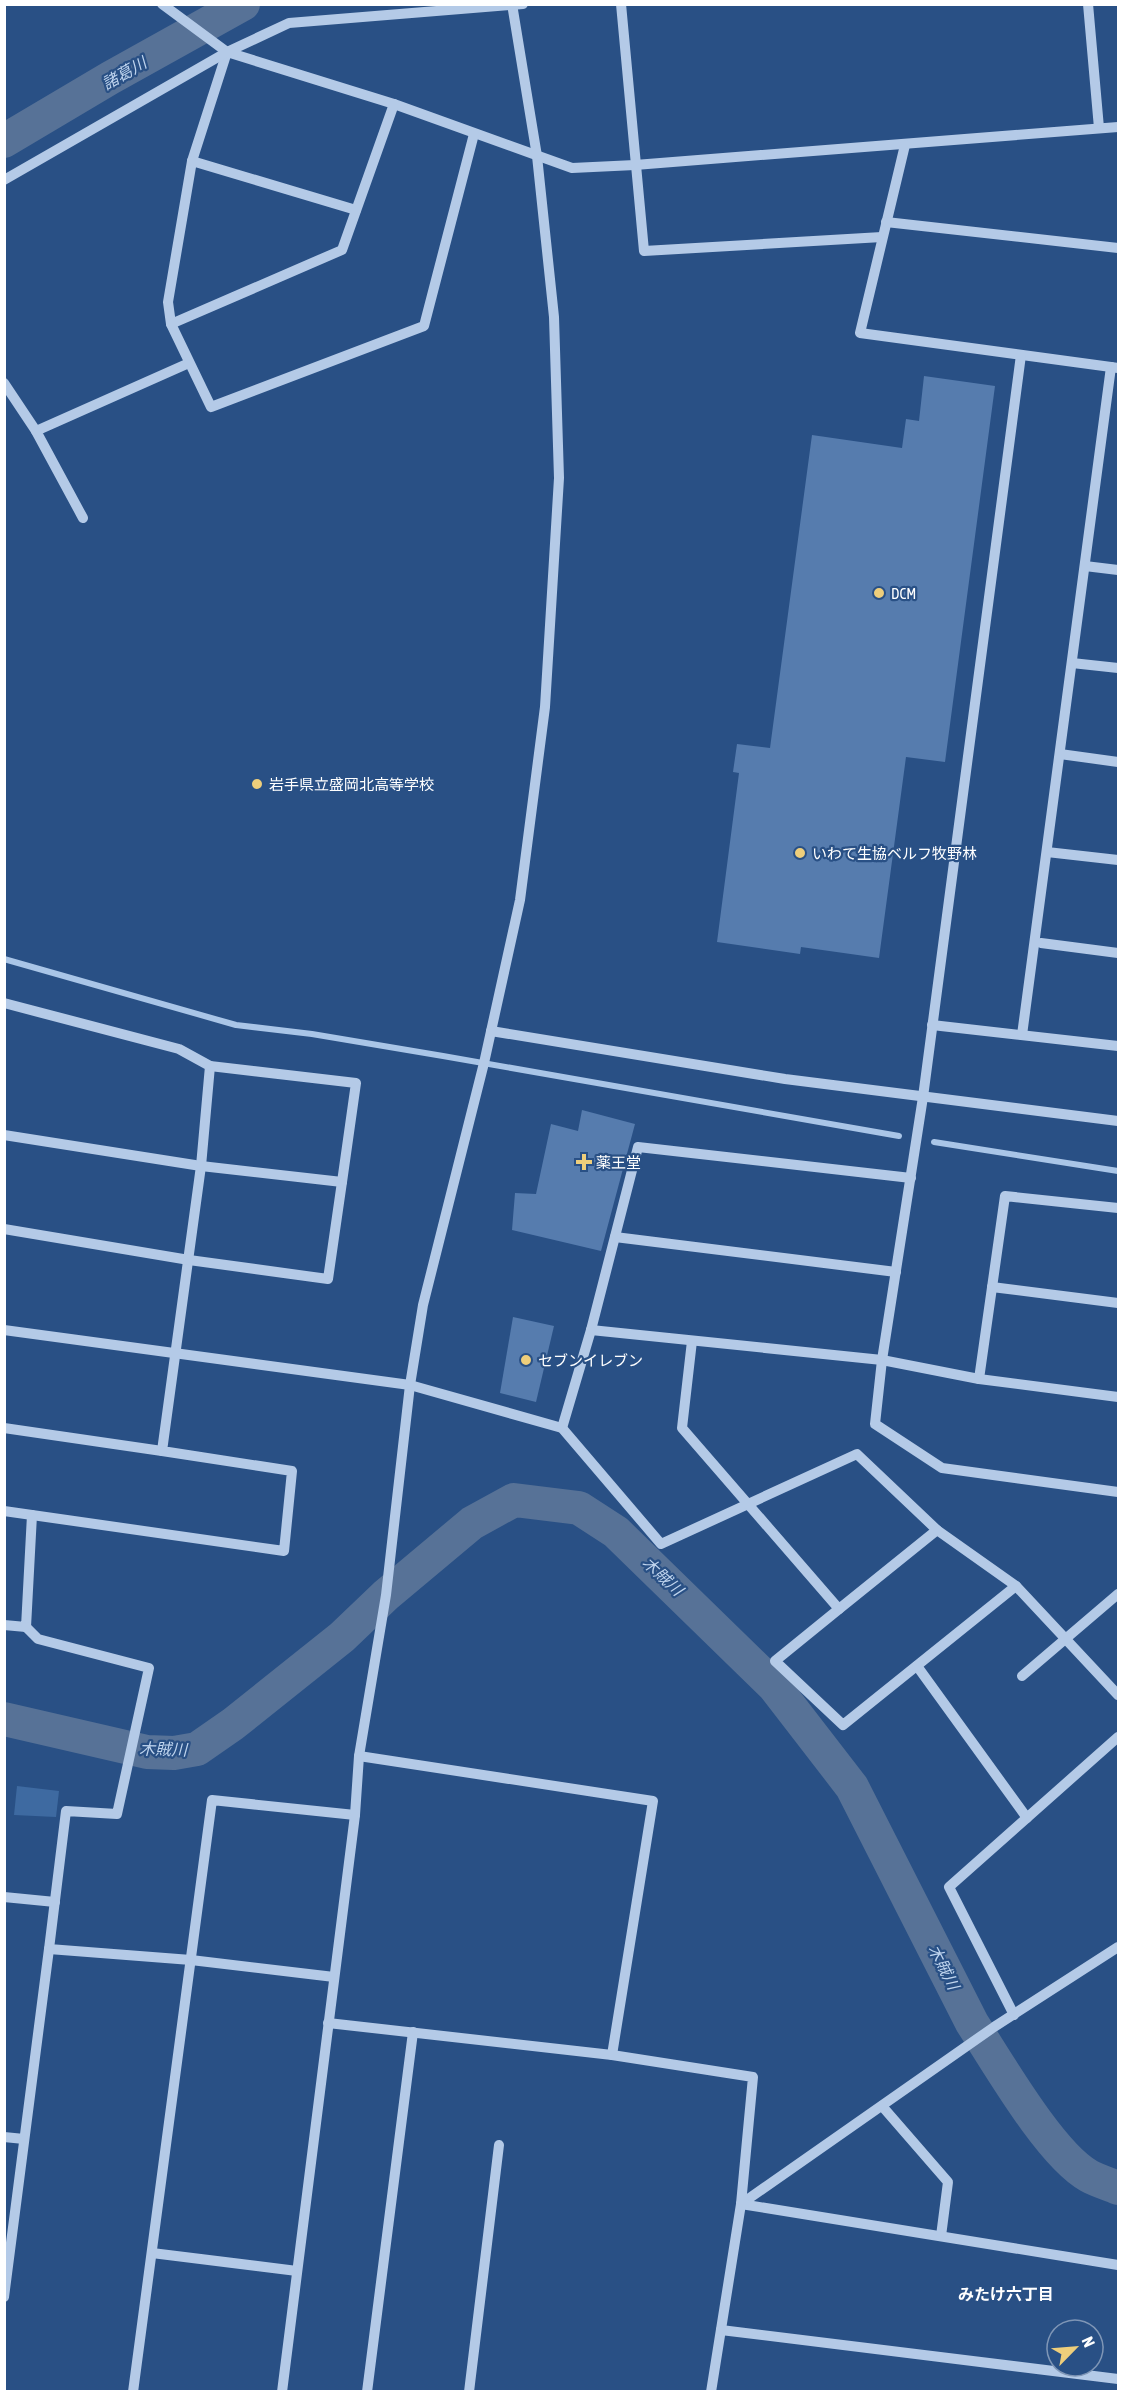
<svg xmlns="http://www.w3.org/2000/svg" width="1123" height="2396" font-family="'Asap Condensed','Noto Sans JP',sans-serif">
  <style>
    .green { fill: #3e6aa1 }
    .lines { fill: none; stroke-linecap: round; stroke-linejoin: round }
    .stream { stroke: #a9c5e7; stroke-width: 6 }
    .river { stroke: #577297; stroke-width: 34 }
    .building { fill: #567cae }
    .minor { stroke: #b4cae7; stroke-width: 10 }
    .poi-dot { fill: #eece7b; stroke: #295085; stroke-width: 2 }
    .labels { text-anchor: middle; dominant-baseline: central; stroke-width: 4.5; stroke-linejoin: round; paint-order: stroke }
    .poi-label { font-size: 15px; fill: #fff; stroke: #295085; text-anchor: start }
    .water-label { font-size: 16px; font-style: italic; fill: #bfd4ee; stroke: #295085 }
    .neighbourhood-label { font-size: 16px; font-weight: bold; fill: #fff; stroke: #295085 }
  </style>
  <rect width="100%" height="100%" fill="#295085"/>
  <polygon class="green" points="17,1786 59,1791 56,1817 14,1815"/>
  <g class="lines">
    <g class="stream">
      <polyline points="4,959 236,1025 312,1034 443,1056 899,1136"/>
      <polyline points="934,1142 1118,1171"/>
    </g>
    <g class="river">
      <polyline points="4,141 110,78 243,4"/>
      <path d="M4 1719 147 1752 174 1753 197 1749 233 1724 342 1637 386 1595 472 1523 514 1500 579 1508 616 1532 774 1686 852 1787 972 2023C998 2063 1050 2154 1089 2176 1098 2181 1109 2184 1118 2188"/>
    </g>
  </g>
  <g class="building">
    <polygon points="924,376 995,386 945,762 906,757 879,958 801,947 800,954 717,942 739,773 733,772 737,744 770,748 812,435 902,448 906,419 919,421"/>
    <polygon points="582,1110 635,1124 601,1251 512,1230 515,1193 536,1194 551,1124 578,1131"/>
    <polygon points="513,1317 554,1326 536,1402 500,1393"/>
  </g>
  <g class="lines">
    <g class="minor">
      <polyline points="162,4 227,52 394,104 572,168 635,165 1118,127"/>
      <polyline points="621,4 644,251 882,237"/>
      <polyline points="1088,4 1099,128"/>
      <polyline points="227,52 192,161 168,302 171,324 211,407 424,326 474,134"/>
      <polyline points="905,145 860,333 1111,367"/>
      <polyline points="192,161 356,210"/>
      <polyline points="4,180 227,52 289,23 523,4"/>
      <polyline points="886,222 1118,248"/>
      <polyline points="171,324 342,250 394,104"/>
      <polyline points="1021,355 923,1097 882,1360 875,1424 942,1468 1118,1492"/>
      <polyline points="4,383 36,431"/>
      <polyline points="83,518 36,431 189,363"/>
      <polyline points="1085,566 1118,570"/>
      <polyline points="1072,663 1118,668"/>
      <polyline points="1060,754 1118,762"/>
      <polyline points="1047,852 1118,860"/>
      <polyline points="1041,943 1118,953"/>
      <polyline points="4,1003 179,1049 210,1066 201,1166 162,1451 292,1471 284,1551 4,1511"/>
      <polyline points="932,1025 1118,1046"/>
      <polyline points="491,1031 785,1079 1118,1121"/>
      <polyline points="1022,1035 1111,367 1118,368"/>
      <polyline points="4,1135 201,1166 342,1182 356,1083 210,1066"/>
      <polyline points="1118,1208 1005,1196 979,1379 1118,1397"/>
      <polyline points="4,1229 189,1260 328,1279 342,1182"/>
      <polyline points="615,1237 896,1272"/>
      <polyline points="992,1287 1118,1303"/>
      <polyline points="4,1330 410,1385 562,1428 661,1544 857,1454 937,1530 1016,1586 1118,1695"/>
      <polyline points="591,1330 882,1360 979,1379"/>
      <polyline points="692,1341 682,1428 839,1609 937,1530"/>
      <polyline points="4,1428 162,1451"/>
      <polyline points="562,1428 591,1330 638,1147 911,1178"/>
      <polyline points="839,1609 775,1661 843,1725 1016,1586"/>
      <polyline points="4,1625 26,1627 32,1515"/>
      <polyline points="26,1627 38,1639 149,1668 117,1814 66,1811 49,1949 191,1960 334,1977"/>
      <polyline points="917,1666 1027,1818"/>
      <polyline points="1022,1676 1118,1594"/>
      <polyline points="359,1756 653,1801 612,2055"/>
      <polyline points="4,1897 55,1902"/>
      <polyline points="1014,2015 949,1887 1118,1737"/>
      <polyline points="328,2023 612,2055 753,2077 741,2204 711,2392"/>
      <polyline points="882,2106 948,2182 941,2236"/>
      <polyline points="4,2137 24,2139"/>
      <polyline points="741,2204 994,2027 1118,1947"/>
      <polyline points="741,2204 1118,2265"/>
      <polyline points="152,2253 297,2271"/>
      <polyline points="4,2297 49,1949"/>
      <polyline points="721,2330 1118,2379"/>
      <polyline points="133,2392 212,1800 355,1815"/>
      <polyline points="282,2392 355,1815 359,1756 386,1595 410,1385 423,1305 484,1063 520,900 545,707 559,478 554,317 537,156 512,4"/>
      <polyline points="367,2392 413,2032"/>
      <polyline points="469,2392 499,2145"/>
    </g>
  </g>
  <g class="poi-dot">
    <circle cx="879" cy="593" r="6"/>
    <circle cx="257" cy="784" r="6"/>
    <circle cx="800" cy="853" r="6"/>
    <path d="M581 1153h6v6h6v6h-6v6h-6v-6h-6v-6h6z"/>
    <circle cx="526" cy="1360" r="6"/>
  </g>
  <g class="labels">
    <g class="poi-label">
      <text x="891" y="593">DCM</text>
      <text x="269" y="784">岩手県立盛岡北高等学校</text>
      <text x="812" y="853">いわて生協ベルフ牧野林</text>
      <text x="596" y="1162">薬王堂</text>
      <text x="538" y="1360">セブンイレブン</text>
    </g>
    <g class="water-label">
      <text transform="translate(124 73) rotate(-30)">諸葛川</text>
      <text transform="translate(663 1576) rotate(43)">木賊川</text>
      <text transform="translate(163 1749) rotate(1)">木賊川</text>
      <text transform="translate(944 1967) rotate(63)">木賊川</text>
    </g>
    <g class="neighbourhood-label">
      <text x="1006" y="2294">みたけ六丁目</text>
    </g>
  </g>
  <rect width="1123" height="2396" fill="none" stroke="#ffffff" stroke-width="12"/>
  <g transform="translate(1075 2348) rotate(65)"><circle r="28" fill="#295085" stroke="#7f96b6" stroke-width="1.5"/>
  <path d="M0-4.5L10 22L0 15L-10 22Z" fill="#eece7b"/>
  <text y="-9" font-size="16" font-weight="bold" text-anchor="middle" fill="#ffffff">N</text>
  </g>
</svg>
